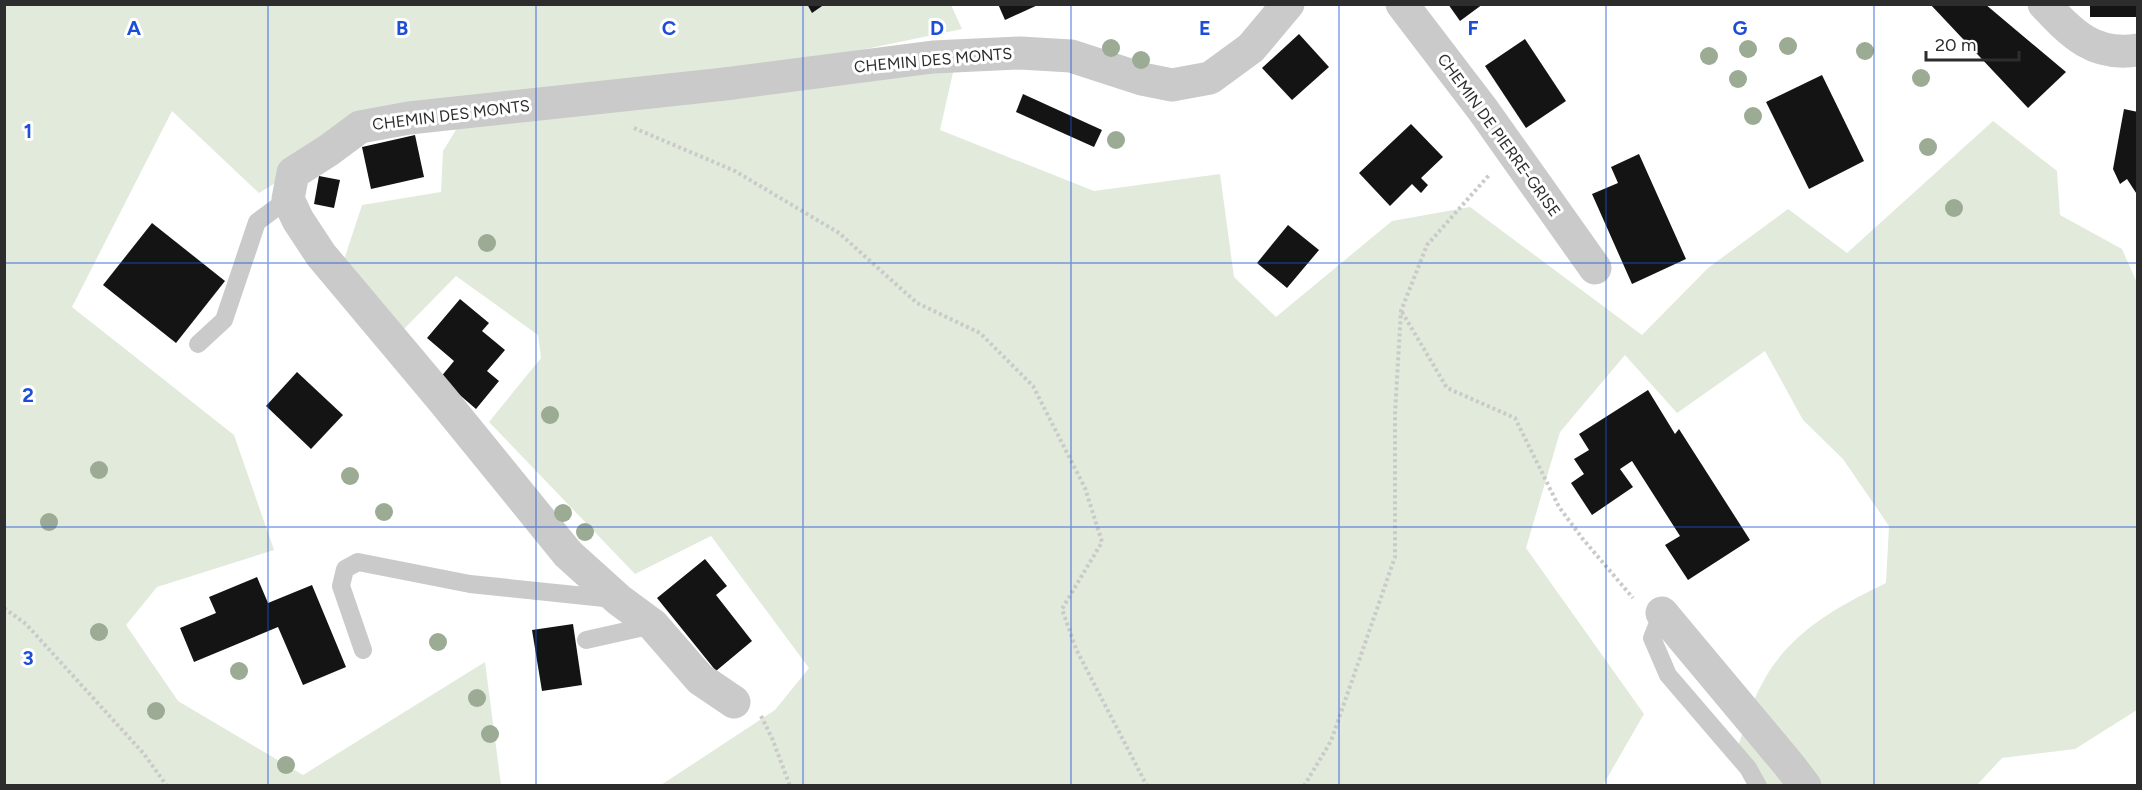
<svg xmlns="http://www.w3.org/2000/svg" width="2142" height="790" font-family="Figtree,sans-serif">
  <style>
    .green { fill: #e1eadb }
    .building { fill: #141414 }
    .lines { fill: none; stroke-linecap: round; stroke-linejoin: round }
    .path { stroke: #cacaca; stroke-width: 4; stroke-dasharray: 3 3; stroke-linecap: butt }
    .lane { stroke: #cacaca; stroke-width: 18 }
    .street { stroke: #cacaca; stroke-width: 33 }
    .tree { fill: #9cab94 }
    .grid { fill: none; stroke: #1d4ed8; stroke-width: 1.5; stroke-opacity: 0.55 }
    .labels { text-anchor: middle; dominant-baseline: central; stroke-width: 6; stroke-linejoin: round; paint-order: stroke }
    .street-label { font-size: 16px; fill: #2d2d2d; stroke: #fff }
    .grid-label { font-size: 20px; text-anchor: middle; font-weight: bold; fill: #1d4ed8; stroke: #fff; stroke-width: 6; stroke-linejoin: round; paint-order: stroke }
  </style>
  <rect width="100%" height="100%" fill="#fff"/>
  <g class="green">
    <polygon points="5,5 951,5 962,29 856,51 388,114 259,193 172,111 72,307 234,435 274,550 157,587 126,625 178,701 303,775 485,662 501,785 5,786"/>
    <path d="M954 68 940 130 1094 191 1220 174 1234 277 1276 317 1392 221 1470 207 1642 335 1708 268 1788 209 1847 253 1993 121 2057 171 2060 215 2122 249 2137 283V710L2075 749 2002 758 1977 785H1761L1738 746C1746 725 1752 701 1763 682 1790 632 1837 607 1886 583L1889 526 1843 459 1803 420 1765 351 1677 413 1625 355 1560 432 1526 548 1644 714 1603 785H661L775 710 809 668 711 536 635 574 489 422 541 358 538 335 456 276 401 332 343 263 362 205 441 192 443 151 462 120Z"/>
  </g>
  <g class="building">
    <polygon points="807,4 825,4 812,13"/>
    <polygon points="998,4 1040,4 1005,20"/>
    <polygon points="1448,4 1483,4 1460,21"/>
    <polygon points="1930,4 1985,4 2066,72 2028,108"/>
    <rect x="2090" y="4" width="48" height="13"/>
    <polygon points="1299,34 1329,67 1292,100 1262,68"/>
    <polygon points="1525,39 1566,101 1526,128 1485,66"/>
    <polygon points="1822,75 1864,161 1809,189 1766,102"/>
    <polygon points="1023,94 1102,130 1094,147 1016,112"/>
    <polygon points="2124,109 2138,112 2138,196 2127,179 2120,184 2113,169"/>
    <polygon points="1411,124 1443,157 1421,178 1428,185 1421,193 1412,184 1390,206 1359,173"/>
    <polygon points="415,135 424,177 371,189 362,147"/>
    <polygon points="1639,154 1686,259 1632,284 1592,194 1618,183 1611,167"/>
    <polygon points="319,176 340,180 334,208 314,204"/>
    <polygon points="152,223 225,281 176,343 103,285"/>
    <polygon points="1288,225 1319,250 1287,288 1257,263"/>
    <polygon points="460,299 489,323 482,331 505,350 487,371 499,381 476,409 440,378 454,361 427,338"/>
    <polygon points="297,372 343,415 311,449 266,406"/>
    <polygon points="1648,390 1675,434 1679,429 1750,540 1688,580 1665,545 1680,536 1632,461 1620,469 1633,487 1592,515 1571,483 1584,474 1574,459 1589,450 1579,434"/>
    <polygon points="705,559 727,586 716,595 752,641 716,671 657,598"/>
    <polygon points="257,577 268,603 312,585 346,667 303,685 278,627 194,662 180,628 216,613 209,597"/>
    <polygon points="573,624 582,685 542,691 532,630"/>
  </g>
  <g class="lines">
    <g class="path">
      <polyline points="634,128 735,171 839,233 917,303 980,333 1033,386 1085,488 1102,542 1062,609 1076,649 1147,786"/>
      <polyline points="1402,312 1447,388 1515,418 1559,507 1582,538 1633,598"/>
      <polyline points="4,608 26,624 144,754 167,786"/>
      <polyline points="761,716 772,738 790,786"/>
      <polyline points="1304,786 1331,741 1395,557 1395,413 1401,311 1427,245 1490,174"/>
    </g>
    <g class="lane">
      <polyline points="198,344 224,320 257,222 288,199"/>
      <polyline points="1662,613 1652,638 1668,675 1748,768 1758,786"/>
      <polyline points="586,640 653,625"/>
      <polyline points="363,650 341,586 345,569 358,562 470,584 614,599"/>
    </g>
    <g class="street">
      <polyline points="1402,4 1483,110 1595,268"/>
      <path d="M2044 4C2072 34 2094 57 2138 50"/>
      <polyline points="1662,613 1789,765 1805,786"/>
      <polyline points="734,702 700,679 653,625 619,600 568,554 442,399 321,255 298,220 288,199 293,173 329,150 360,127 409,118 725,84 933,57 1020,53 1071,56 1142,79 1172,85 1210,78 1251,48 1288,4"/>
    </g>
  </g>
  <g class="tree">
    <circle cx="1788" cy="46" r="9"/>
    <circle cx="1111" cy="48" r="9"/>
    <circle cx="1748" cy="49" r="9"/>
    <circle cx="1865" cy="51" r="9"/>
    <circle cx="1709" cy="56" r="9"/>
    <circle cx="1141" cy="60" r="9"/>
    <circle cx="1921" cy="78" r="9"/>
    <circle cx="1738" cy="79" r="9"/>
    <circle cx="1753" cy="116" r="9"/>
    <circle cx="1116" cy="140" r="9"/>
    <circle cx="1928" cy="147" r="9"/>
    <circle cx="1954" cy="208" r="9"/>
    <circle cx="487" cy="243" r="9"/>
    <circle cx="550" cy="415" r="9"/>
    <circle cx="99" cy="470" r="9"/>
    <circle cx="350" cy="476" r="9"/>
    <circle cx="384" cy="512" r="9"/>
    <circle cx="563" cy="513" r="9"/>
    <circle cx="49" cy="522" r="9"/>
    <circle cx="585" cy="532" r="9"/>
    <circle cx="99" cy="632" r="9"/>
    <circle cx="438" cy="642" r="9"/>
    <circle cx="239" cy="671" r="9"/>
    <circle cx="477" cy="698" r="9"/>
    <circle cx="156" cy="711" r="9"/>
    <circle cx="490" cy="734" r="9"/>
    <circle cx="286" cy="765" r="9"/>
  </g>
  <path class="grid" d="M268 4V786M536 4V786M803 4V786M1071 4V786M1339 4V786M1606 4V786M1874 4V786M4 263H2138M4 527H2138"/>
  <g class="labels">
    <g class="street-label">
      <text transform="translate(933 60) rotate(-5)">CHEMIN DES MONTS</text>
      <text transform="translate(451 115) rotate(-7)">CHEMIN DES MONTS</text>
      <text transform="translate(1499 135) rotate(54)">CHEMIN DE PIERRE-GRISE</text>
    </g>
  </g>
  <g class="grid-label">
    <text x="134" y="35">A</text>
    <text x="402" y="35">B</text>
    <text x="669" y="35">C</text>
    <text x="937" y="35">D</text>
    <text x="1205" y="35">E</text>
    <text x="1473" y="35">F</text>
    <text x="1740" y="35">G</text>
    <text x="28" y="138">1</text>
    <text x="28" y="402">2</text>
    <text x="28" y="665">3</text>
  </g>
  <rect width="2142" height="790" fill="none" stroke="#2d2d2d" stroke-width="12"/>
  <path d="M1926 51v9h93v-9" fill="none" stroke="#2d2d2d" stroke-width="3"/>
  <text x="1935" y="51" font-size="18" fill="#2d2d2d" stroke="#ffffff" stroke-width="4.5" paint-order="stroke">20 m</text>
</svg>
